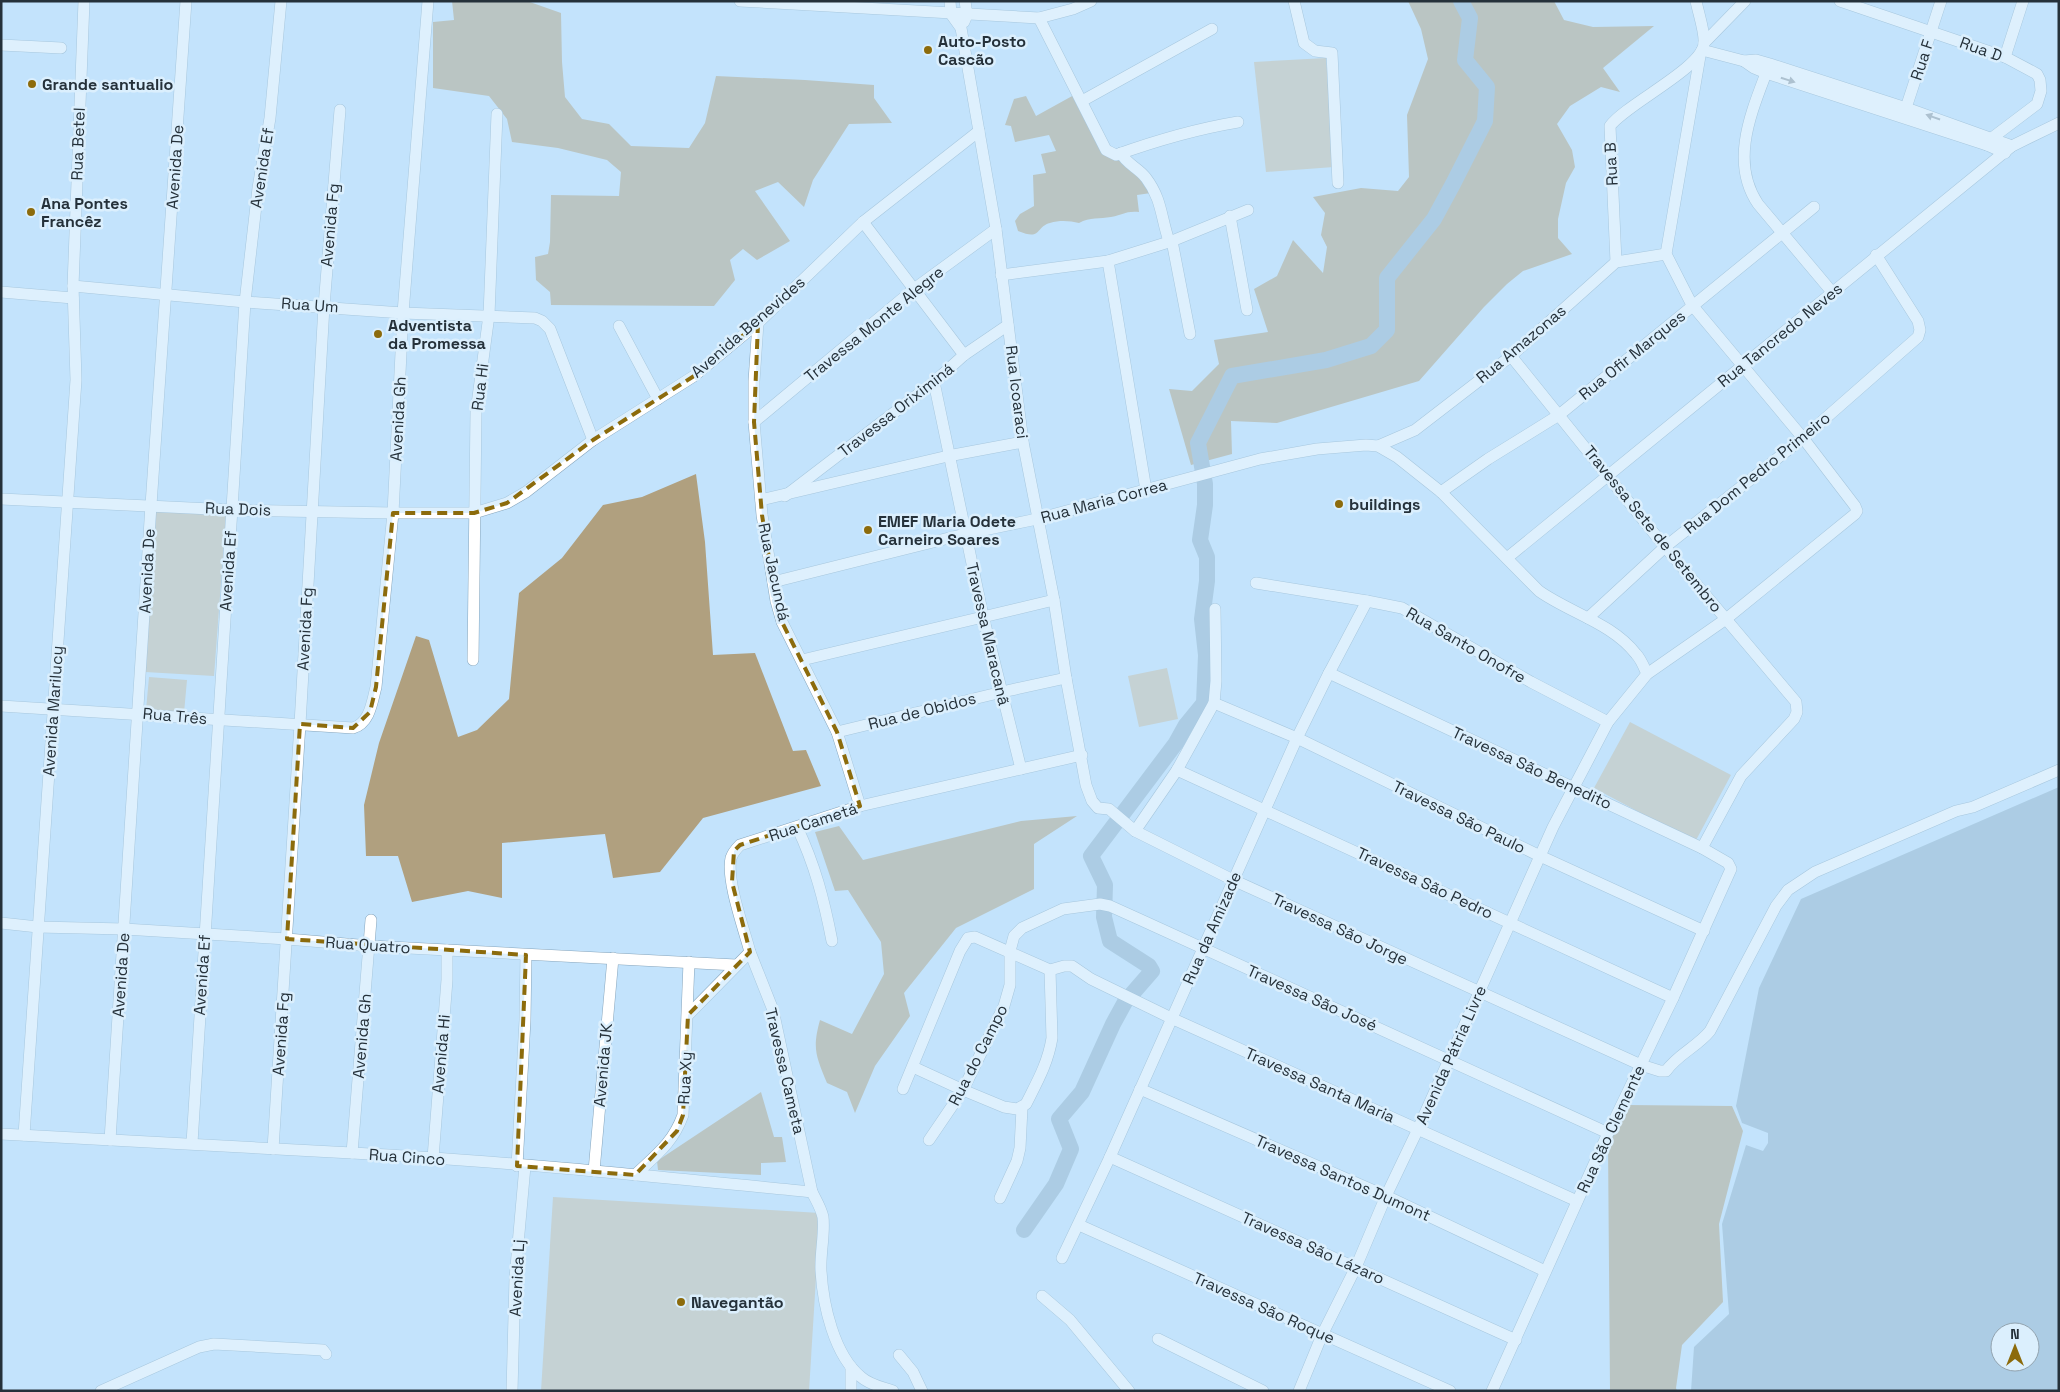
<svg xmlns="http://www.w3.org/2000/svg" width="2060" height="1392" font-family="'Space Grotesk',sans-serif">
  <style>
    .green { fill: #c7bca5 }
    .forest { fill: #b0a07f }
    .water { fill: #90b0c8; fill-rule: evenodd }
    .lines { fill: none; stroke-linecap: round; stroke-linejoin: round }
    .river { stroke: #90b0c8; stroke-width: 16 }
    .minor-casing { stroke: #86a5bc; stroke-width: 12 }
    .minor { stroke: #fff; stroke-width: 11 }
    .oneway { fill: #92989c }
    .marked { fill: none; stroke: #8c6b0c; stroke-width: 4; stroke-dasharray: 10 6; stroke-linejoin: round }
    .poi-dot { fill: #8c6b0c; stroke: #dbeffd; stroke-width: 2 }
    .labels { text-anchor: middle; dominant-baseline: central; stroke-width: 5; stroke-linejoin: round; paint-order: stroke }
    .poi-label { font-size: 16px; font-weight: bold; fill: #25313a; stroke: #dbeffd; text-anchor: start }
    .street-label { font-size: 16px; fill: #25313a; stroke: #dbeffd }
  </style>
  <rect width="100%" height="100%" fill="#c3e3fc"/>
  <g class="green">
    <polygon points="1326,58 1334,167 1266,172 1254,62"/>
    <polygon points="156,511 226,516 214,676 145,672"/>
    <polygon points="1167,668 1178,719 1139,727 1128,676"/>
    <polygon points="149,677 187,680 184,713 146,710"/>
    <polygon points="1630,722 1731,775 1695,842 1594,788"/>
    <polygon points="553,1197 820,1213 809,1391 541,1391"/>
  </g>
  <g class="forest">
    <polygon points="452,1 527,1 561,13 562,62 565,97 582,119 609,124 631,146 689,148 705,123 716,76 805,80 874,85 874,98 892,123 849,124 813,180 804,207 778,182 755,191 790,241 757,260 743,249 730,260 735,280 714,306 551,305 550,292 536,280 535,257 548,254 550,242 551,195 619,196 621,172 607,160 558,148 512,142 507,119 489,96 433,88 433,22 454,20"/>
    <polygon points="1408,1 1554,1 1564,20 1593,27 1654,26 1603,68 1620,92 1601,87 1570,106 1557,124 1572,150 1575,167 1566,183 1558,219 1558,238 1572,254 1523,271 1507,284 1484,307 1419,381 1277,423 1231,421 1232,454 1191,465 1169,389 1192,391 1219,364 1214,340 1268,332 1254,289 1277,276 1293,240 1323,273 1327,247 1321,235 1325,213 1313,197 1361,188 1398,191 1409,177 1407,115 1428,59 1421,29"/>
    <path d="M1074 95 1118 160 1132 168 1151 193 1137 195 1139 212C1124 211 1124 215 1111 217 1100 219 1090 217 1079 223 1070 221 1060 220 1050 223 1035 227 1042 241 1018 231L1015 221 1020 214 1034 206 1033 175 1046 173 1041 154 1056 151 1049 135 1015 142 1011 126 1005 125 1014 99 1026 96 1036 116Z"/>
    <polygon points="696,474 705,542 713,655 755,653 793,751 806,750 821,786 703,818 660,872 613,878 605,834 502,843 502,898 468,891 412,902 398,856 366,856 364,805 379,743 416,636 429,640 458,737 477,730 509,699 519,593 562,558 603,505 642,497"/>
    <path d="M1077 816 1034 844V889L956 928 904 993 910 1016 875 1066 855 1113 847 1092 827 1083C816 1056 812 1049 820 1020L852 1034 884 974 881 942 848 890 835 891 815 832 839 826 863 860 1021 821Z"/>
    <polygon points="761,1092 774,1137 782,1137 786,1162 761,1163 761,1175 658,1170 657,1161"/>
    <polygon points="1627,1105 1732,1106 1743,1131 1719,1224 1723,1302 1682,1345 1676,1388 1677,1391 1610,1391 1608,1143"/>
  </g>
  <path class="water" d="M2059 787V1391H1691L1694 1347 1729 1314 1722 1224 1746 1145 1763 1151 1768 1143V1133L1742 1123 1736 1106 1759 988 1801 899ZM2000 1332H2030V1362H2000Z"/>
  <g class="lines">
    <polyline class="river" points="1024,1230 1056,1184 1071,1149 1059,1119 1082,1092 1113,1024 1125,1002 1152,971 1149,966 1110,941 1104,917 1105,885 1091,856 1176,743 1186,725 1204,703 1206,655 1202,619 1207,581 1207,557 1200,540 1205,505 1205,484 1198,443 1232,376 1326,360 1371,346 1387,330 1387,278 1434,219 1453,184 1485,121 1487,87 1465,60 1470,18 1461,1"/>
    <defs>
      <g id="minor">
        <polyline points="740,1 1039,18 1073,9 1091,1"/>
        <path d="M950 1 951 14 961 28 996 229 1023 442 1054 600 1066 678 1086 785 1092 801 1098 808 1109 809 1135 831 1233 880 1641 1065 1660 1071H1666C1678 1054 1697 1047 1710 1031L1776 906 1788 890 1815 872 1956 811 1973 807 2059 770"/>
        <polyline points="1294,1 1304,43 1315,51 1332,53 1338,183"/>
        <polyline points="1840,1 2005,57 2037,74 2040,80 2041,91 2037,104 1992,138 1987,145"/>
        <path d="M1039 18 1106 150 1116 155C1155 141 1196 129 1238 122"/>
        <polyline points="964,22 967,15 965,1"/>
        <polyline points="1704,43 1745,1"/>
        <polyline points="1,45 61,48"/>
        <polyline points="1702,50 1744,61 1756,60 1770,64 1906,108 2012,146"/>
        <polyline points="2005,57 2023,1"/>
        <polyline points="1744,61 1754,68 1766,73 1987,145 2005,153"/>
        <path d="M1768 68C1752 111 1729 161 1758 204L1832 292"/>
        <polyline points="1082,101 1212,29"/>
        <polyline points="1904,114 1941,1"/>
        <path d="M1121 153C1126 164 1139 168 1146 178 1162 199 1161 218 1169 241"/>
        <polyline points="1230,216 1247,310"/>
        <polyline points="863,222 964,355"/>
        <polyline points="1172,241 1190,334"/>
        <polyline points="1108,261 1146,490"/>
        <path d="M1616 262 1610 126C1626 104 1703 68 1704 43 1705 32 1698 12 1696 1"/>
        <polyline points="1001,275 1108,261 1172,241 1248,210"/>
        <polyline points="73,286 245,302 403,313 535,318 542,321 550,329 593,440"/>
        <polyline points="1,292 73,298"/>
        <polyline points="758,323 754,381 754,422 762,515 776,601 782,622 837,732 860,806"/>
        <polyline points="619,326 658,399"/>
        <polyline points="1511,356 1665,547 1796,702 1797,712 1794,719 1741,776 1702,848"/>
        <polyline points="934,382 983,616 1021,769"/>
        <polyline points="754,422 914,289 996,229"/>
        <polyline points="1378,446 1415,430 1511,356 1616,262 1666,254"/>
        <polyline points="1441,492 1488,459 1559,415 1814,207"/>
        <polyline points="785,496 934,382 964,355 1008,325"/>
        <polyline points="1,499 232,510 393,513 474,513 507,503 526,492 593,440 694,376 758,323 863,222 979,131"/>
        <polyline points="761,500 948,456 1023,442"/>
        <polyline points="1507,558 2012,146 2059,123"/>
        <path d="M773 582 965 534 1037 519 1260 459 1317 449 1366 445 1378 446 1397 457 1441 492 1539 591C1570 613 1612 623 1636 654 1641 659 1644 667 1647 674"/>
        <polyline points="1256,583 1367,601 1402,608 1531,682 1608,722"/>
        <polyline points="1588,618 1665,547 1803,438 1918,337 1920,330 1918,321 1876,255"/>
        <polyline points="473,660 476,412 489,315 497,114"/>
        <polyline points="802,660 1054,600"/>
        <polyline points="1329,673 1702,848 1728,863 1731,869 1673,998 1608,1133 1492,1391"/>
        <polyline points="1214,703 1297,738 1540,856 1704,931"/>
        <path d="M1 706 353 728C370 723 372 702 376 687L393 513 403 313 428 1"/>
        <polyline points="837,732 1002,692 1066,678"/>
        <polyline points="1177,770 1673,998"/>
        <path d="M797 827C815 865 824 900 832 941"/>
        <polyline points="1135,831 1177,770 1214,703 1216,681 1215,609"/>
        <polyline points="1,923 38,927 124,929 287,939 370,946 736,965"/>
        <path d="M750 952 773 1010 812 1192C816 1200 821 1208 823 1217 825 1234 820 1253 821 1271 823 1305 834 1355 861 1377 870 1385 882 1387 893 1391"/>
        <path d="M688 1015 750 952C744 929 726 880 731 858 733 852 736 849 740 845L860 806 1082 755"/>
        <path d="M913 1067 963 1090 1004 1107 1017 1109 1026 1104C1037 1082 1048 1063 1052 1038L1050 970"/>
        <polyline points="903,1089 960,951 968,938 975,937 1050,970 1064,966 1072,966 1091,979 1171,1018 1577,1201"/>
        <polyline points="1140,1089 1386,1196 1545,1271"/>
        <path d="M1 1134C118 1141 235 1146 352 1153 505 1161 659 1177 812 1192"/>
        <polyline points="24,1135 76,380 73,286 84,1"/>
        <polyline points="110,1140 151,505 186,1"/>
        <polyline points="929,1140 963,1090 1004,1006 1010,985 1010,951 1014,936 1022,928 1063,909 1100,904 1110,906 1141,920 1608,1133"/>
        <polyline points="192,1143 245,302 258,188 270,118 281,1"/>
        <polyline points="273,1149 300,724 324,306 340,110"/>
        <polyline points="352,1153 371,920"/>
        <polyline points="1110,1157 1516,1340"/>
        <polyline points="433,1158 447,980 447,950"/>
        <polyline points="517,1166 525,1020 526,955"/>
        <polyline points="594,1171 613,958"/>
        <path d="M635 1175C656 1155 673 1143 683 1115L689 962"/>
        <polyline points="1000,1198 1017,1161 1020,1148 1022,1108"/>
        <polyline points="1079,1225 1450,1391"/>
        <polyline points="1062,1258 1110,1157 1297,738 1329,673 1367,601"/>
        <polyline points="1042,1296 1070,1320 1129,1391"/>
        <polyline points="1158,1339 1263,1391"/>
        <polyline points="899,1355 913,1372 922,1391"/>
        <polyline points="851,1367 851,1391"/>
        <polyline points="101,1391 199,1347 214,1344 323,1350 326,1354"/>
        <polyline points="512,1391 515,1278 525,1166"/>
        <polyline points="1299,1391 1322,1335 1356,1267 1386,1196 1418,1129 1553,827 1608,722 1647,674 1726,619 1855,514 1857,511 1855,506 1803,438 1692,305 1666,254 1700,56"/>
      </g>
    </defs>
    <use href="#minor" class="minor-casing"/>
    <use href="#minor" class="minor"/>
  </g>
  <defs><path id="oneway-solid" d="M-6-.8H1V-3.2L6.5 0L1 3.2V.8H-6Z" transform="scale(1.25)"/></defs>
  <g class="oneway">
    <use href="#oneway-solid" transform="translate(1788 80) rotate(18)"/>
    <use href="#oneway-solid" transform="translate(1933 117) rotate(-161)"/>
  </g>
  <path d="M0 0H2060V1392H0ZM758 323 754 422 762 515 776 601 782 622 837 732 860 806 740 845 734 851 732 882 750 952 688 1015 683 1115 677 1131 635 1175 517 1166 526 955 287 939 300 724 353 728 370 712 376 687 393 513H474L507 503 593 440 694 376Z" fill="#c3e3fc" fill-opacity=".55" fill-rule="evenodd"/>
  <path class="marked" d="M758 323 754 422 762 515 776 601 782 622 837 732 860 806 740 845 734 851 732 882 750 952 688 1015 683 1115 677 1131 635 1175 517 1166 526 955 287 939 300 724 353 728 370 712 376 687 393 513H474L507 503 593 440 694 376Z"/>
  <g class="poi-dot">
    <circle cx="928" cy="50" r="5"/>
    <circle cx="32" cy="84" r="5"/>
    <circle cx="31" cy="212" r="5"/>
    <circle cx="378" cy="334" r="5"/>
    <circle cx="1339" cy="504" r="5"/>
    <circle cx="868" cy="530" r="5"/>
    <circle cx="681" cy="1302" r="5"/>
  </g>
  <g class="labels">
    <g class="poi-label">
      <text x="938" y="41">Auto-Posto<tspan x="938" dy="18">Cascão</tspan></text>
      <text x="42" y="84">Grande santualio</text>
      <text x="41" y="203">Ana Pontes<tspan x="41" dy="18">Francêz</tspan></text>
      <text x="388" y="325">Adventista<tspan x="388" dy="18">da Promessa</tspan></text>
      <text x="1349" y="504">buildings</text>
      <text x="878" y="521">EMEF Maria Odete<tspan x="878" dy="18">Carneiro Soares</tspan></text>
      <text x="691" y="1302">Navegantão</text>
    </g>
    <g class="street-label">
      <text transform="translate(1981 49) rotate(20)">Rua D</text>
      <text transform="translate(1922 60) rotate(-72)">Rua F</text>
      <text transform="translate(78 144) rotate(-88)">Rua Betel</text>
      <text transform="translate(1611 164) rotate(-93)">Rua B</text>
      <text transform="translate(175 167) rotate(-86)">Avenida De</text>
      <text transform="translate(262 168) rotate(-81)">Avenida Ef</text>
      <text transform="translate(330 225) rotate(-85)">Avenida Fg</text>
      <text transform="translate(310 305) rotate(4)">Rua Um</text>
      <text transform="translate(874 324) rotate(-39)">Travessa Monte Alegre</text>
      <text transform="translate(748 327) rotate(-41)">Avenida Benevides</text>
      <text transform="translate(1780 335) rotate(-39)">Rua Tancredo Neves</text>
      <text transform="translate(1521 344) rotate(-40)">Rua Amazonas</text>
      <text transform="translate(1632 355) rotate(-39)">Rua Ofir Marques</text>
      <text transform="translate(480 387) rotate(-83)">Rua Hi</text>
      <text transform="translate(1017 392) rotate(83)">Rua Icoaraci</text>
      <text transform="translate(896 410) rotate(-38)">Travessa Oriximiná</text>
      <text transform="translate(398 419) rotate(-87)">Avenida Gh</text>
      <text transform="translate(1757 473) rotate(-39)">Rua Dom Pedro Primeiro</text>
      <text transform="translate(1104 501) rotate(-15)">Rua Maria Correa</text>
      <text transform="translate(238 509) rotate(2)">Rua Dois</text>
      <text transform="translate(1653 529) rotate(51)">Travessa Sete de Setembro</text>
      <text transform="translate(147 571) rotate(-87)">Avenida De</text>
      <text transform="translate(228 571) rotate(-86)">Avenida Ef</text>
      <text transform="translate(774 572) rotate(78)">Rua Jacundá</text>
      <text transform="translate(305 629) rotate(-87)">Avenida Fg</text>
      <text transform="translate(988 634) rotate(77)">Travessa Maracanã</text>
      <text transform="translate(1466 645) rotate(30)">Rua Santo Onofre</text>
      <text transform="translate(53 711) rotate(-86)">Avenida Marilucy</text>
      <text transform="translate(922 711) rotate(-14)">Rua de Obidos</text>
      <text transform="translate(175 716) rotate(5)">Rua Três</text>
      <text transform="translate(1532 768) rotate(25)">Travessa São Benedito</text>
      <text transform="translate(1459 817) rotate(26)">Travessa São Paulo</text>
      <text transform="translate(813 822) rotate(-18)">Rua Cametá</text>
      <text transform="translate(1425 883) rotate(25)">Travessa São Pedro</text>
      <text transform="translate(1212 928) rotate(-66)">Rua da Amizade</text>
      <text transform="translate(1340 929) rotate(25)">Travessa São Jorge</text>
      <text transform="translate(368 945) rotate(4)">Rua Quatro</text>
      <text transform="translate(121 975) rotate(-86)">Avenida De</text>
      <text transform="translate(202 975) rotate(-86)">Avenida Ef</text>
      <text transform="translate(1312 998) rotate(24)">Travessa São José</text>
      <text transform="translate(281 1034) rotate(-86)">Avenida Fg</text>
      <text transform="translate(362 1036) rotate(-85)">Avenida Gh</text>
      <text transform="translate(441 1054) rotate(-85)">Avenida Hi</text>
      <text transform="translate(978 1055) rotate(-63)">Rua do Campo</text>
      <text transform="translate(1451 1055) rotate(-66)">Avenida Pátria Livre</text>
      <text transform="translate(603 1065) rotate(-85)">Avenida JK</text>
      <text transform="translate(785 1071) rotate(77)">Travessa Cameta</text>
      <text transform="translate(685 1078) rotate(-87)">Rua Xy</text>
      <text transform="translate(1320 1085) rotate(24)">Travessa Santa Maria</text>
      <text transform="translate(1611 1129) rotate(-65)">Rua São Clemente</text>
      <text transform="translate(407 1157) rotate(4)">Rua Cinco</text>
      <text transform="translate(1343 1178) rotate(24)">Travessa Santos Dumont</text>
      <text transform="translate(1313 1248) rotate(24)">Travessa São Lázaro</text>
      <text transform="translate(517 1278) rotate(-87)">Avenida Lj</text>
      <text transform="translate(1264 1308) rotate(24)">Travessa São Roque</text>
    </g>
  </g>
  <rect width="2060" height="1392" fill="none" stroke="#25313a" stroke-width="5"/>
  <g transform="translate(2015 1347)"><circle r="24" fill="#dbeffd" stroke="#92a3af"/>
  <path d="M0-4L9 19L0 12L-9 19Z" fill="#8c6b0c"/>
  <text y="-8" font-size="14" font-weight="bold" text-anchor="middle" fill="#25313a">N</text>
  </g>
</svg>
